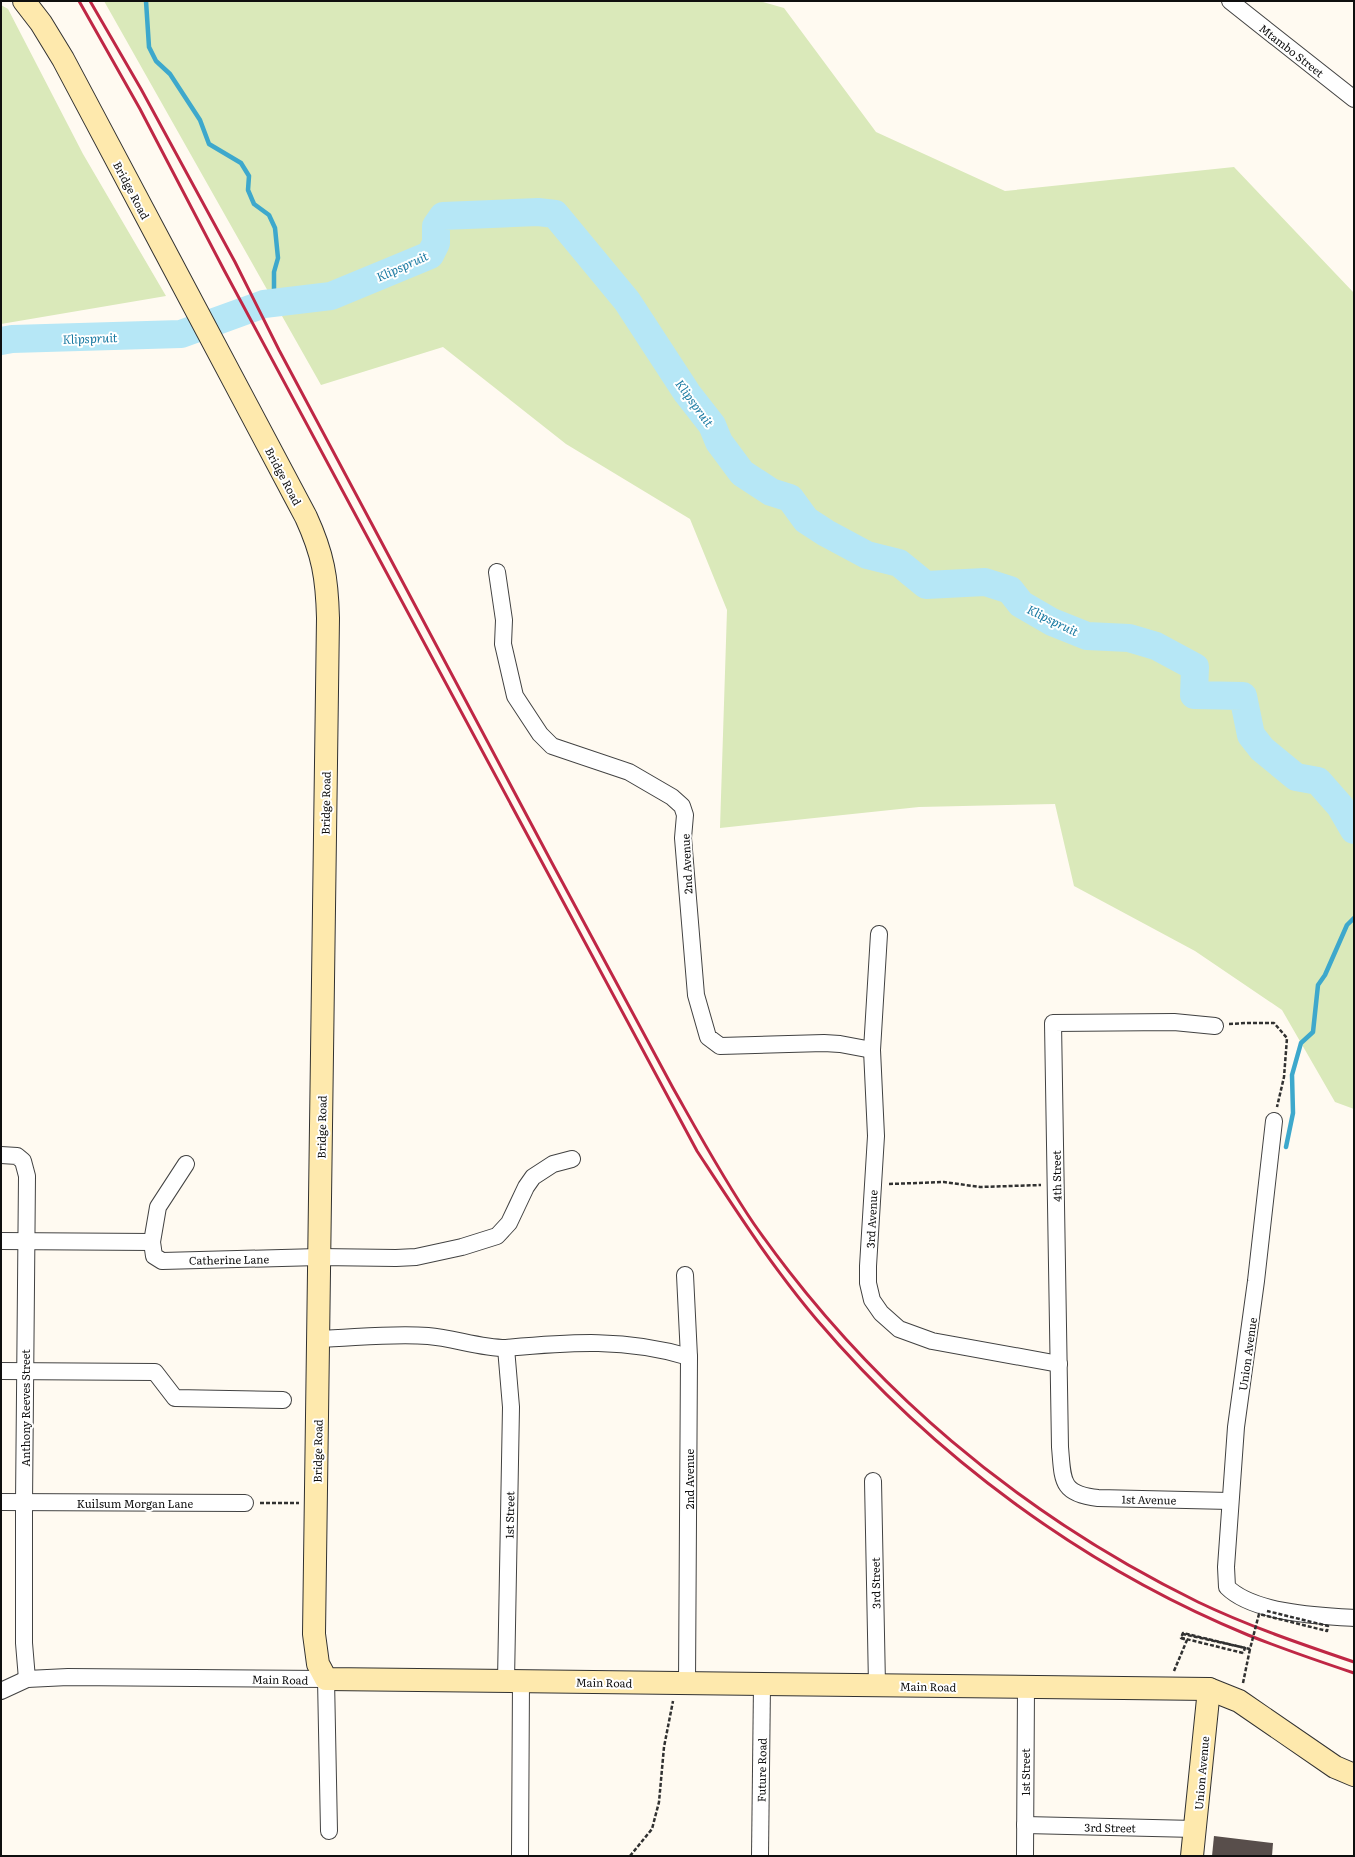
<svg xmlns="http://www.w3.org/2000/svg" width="1355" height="1857" font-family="Literata,serif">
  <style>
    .green { fill: #dae9ba }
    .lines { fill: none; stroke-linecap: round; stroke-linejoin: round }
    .stream { stroke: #3da8cc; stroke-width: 4.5 }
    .river { stroke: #b6e7f6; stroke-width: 28 }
    .building { fill: #584e4b }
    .street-casing { stroke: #424242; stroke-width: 18 }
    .secondary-casing { stroke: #313131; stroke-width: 24 }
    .path { stroke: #313131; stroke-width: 2.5; stroke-dasharray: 4 2; stroke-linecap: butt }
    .street { stroke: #fff; stroke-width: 16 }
    .secondary { stroke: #fee9ad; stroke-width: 22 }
    .rail { stroke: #bf2745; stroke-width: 3 }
    .path-bridge { stroke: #313131; stroke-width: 2.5; stroke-dasharray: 4 2; stroke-linecap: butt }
    .labels { text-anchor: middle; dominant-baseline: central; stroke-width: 4; stroke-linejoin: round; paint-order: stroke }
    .street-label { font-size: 11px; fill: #0f0f0f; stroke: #fff }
    .water-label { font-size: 12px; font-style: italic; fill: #1879a1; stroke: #fff }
  </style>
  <rect width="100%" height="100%" fill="#fffaf1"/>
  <g class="green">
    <polygon points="104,1 759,1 784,8 876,132 1005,191 1234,167 1354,293 1354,1109 1335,1102 1282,1010 1195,951 1074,886 1055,804 919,807 720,828 727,610 690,519 566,444 443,347 321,385"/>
    <polygon points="1,5 8,9 83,154 166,296 1,324"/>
  </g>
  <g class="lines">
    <g class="stream">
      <polyline points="146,1 149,47 156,61 170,74 200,120 209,144 241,163 249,176 248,190 254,204 269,215 275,228 278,258 274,272 274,303"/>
      <polyline points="1286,1147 1293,1113 1292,1075 1301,1043 1313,1032 1318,985 1325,975 1347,925 1354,918"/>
    </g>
    <polyline class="river" points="1,341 12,339 181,334 264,304 331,296 430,255 436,243 436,226 443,216 538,212 555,214 627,301 687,393 712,425 719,442 742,473 771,492 790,498 806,520 826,533 867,555 899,563 926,585 985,582 1010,590 1021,604 1052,622 1087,636 1129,638 1156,646 1195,667 1194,695 1243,696 1251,735 1262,749 1296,777 1318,781 1340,806 1354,830"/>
  </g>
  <polygon class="building" points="1214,1836 1273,1843 1272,1856 1212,1856"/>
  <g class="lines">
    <defs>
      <g id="street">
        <polyline points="1230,1 1354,99"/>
        <polyline points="497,572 504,620 503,644 515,696 540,734 552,746 629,772 672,797 682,806 685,815 683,838 696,995 708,1037 720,1046 824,1043 840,1044 872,1050"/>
        <polyline points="879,934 872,1050 876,1136 868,1266 868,1283 872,1300 881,1313 899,1329 932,1341 1059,1364"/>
        <path d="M1215 1026 1174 1022 1053 1023 1060 1447C1063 1480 1060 1494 1098 1498L1230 1501"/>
        <path d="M1274 1121 1256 1281 1236 1427 1226 1567 1227 1587C1253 1613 1318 1616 1354 1618"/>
        <polyline points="1,1155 17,1156 23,1161 27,1176 24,1503 24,1643 27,1679"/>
        <polyline points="186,1164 158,1207 152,1242 154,1256 162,1261 319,1257 396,1258 416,1257 462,1247 497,1236 509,1223 526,1187 533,1177 553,1164 572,1159"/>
        <polyline points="1,1241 152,1242"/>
        <polyline points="685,1275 689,1357 687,1683"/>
        <path d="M318 1339C355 1338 391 1333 428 1336 454 1338 480 1348 506 1348 571 1342 626 1338 689 1357"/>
        <polyline points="1,1371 155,1372 175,1398 283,1400"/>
        <polyline points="873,1481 877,1685"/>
        <polyline points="1,1502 245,1503"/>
        <polyline points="506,1681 511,1407 506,1348"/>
        <polyline points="1,1691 27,1679 68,1677 326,1679 329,1831"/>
        <polyline points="1025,1825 1195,1829"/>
        <polyline points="520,1856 521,1681"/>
        <polyline points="760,1856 762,1684"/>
        <polyline points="1025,1856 1026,1687"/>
      </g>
      <g id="secondary">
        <path d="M24 1 41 23 63 59 306 517C323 554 327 578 328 618L314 1634 318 1664 326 1679 1209 1689 1239 1701 1335 1767 1354 1775"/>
        <polyline points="1192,1856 1209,1689"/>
      </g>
    </defs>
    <use href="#street" class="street-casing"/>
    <use href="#secondary" class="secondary-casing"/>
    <g class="path">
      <polyline points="1229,1024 1247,1023 1274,1023 1287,1038 1284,1077 1277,1107"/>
      <polyline points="889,1184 944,1182 980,1187 1041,1185"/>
      <polyline points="260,1503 299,1503"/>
      <polyline points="1174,1671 1187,1640 1181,1638 1183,1633 1245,1648 1243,1653"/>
      <polyline points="1243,1683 1250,1649"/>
      <polyline points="630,1856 652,1829 659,1802 664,1747 673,1701"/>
    </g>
    <use href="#street" class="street"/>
    <use href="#secondary" class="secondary"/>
    <g class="rail">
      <path d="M79 1 140 109 224 270 697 1151C735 1209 772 1267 817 1320 933 1456 1083 1567 1248 1635 1283 1649 1318 1661 1354 1673"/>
      <path d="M90 1 141 89 235 262 279 350C370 521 462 692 552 863 592 938 632 1013 673 1088 699 1134 724 1180 754 1224 868 1387 1019 1514 1198 1602 1248 1626 1301 1644 1354 1662"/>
    </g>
    <polyline class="path-bridge" points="1243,1653 1182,1638 1183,1634 1250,1649 1259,1614 1327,1631 1328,1626 1267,1611"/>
  </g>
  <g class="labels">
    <g class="street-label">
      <text transform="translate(1292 50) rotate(38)">Mtambo Street</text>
      <text transform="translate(132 190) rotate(62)">Bridge Road</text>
      <text transform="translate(284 476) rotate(62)">Bridge Road</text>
      <text transform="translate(325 803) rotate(-89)">Bridge Road</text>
      <text transform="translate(686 864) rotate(-93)">2nd Avenue</text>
      <text transform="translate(321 1127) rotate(-89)">Bridge Road</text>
      <text transform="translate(1056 1176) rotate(-91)">4th Street</text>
      <text transform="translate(871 1219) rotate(-87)">3rd Avenue</text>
      <text transform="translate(229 1259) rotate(-1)">Catherine Lane</text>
      <text transform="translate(1247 1354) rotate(-82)">Union Avenue</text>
      <text transform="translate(25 1408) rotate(-90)">Anthony Reeves Street</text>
      <text transform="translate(317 1451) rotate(-89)">Bridge Road</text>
      <text transform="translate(689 1479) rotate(-90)">2nd Avenue</text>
      <text transform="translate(1149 1499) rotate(1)">1st Avenue</text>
      <text x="135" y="1503">Kuilsum Morgan Lane</text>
      <text transform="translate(509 1515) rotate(-89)">1st Street</text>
      <text transform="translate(875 1583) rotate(-91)">3rd Street</text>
      <text transform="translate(280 1679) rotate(1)">Main Road</text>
      <text transform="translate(604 1682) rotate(1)">Main Road</text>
      <text transform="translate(928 1686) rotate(1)">Main Road</text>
      <text transform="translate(761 1770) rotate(-89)">Future Road</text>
      <text transform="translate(1025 1772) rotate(-90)">1st Street</text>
      <text transform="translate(1201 1773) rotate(-85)">Union Avenue</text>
      <text transform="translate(1110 1827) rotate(1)">3rd Street</text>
    </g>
    <g class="water-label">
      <text transform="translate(402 266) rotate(-24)">Klipspruit</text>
      <text transform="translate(90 338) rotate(-2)">Klipspruit</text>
      <text transform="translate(695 403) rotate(54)">Klipspruit</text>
      <text transform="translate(1053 620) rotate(26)">Klipspruit</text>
    </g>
  </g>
  <rect width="1355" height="1857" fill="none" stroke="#0f0f0f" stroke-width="4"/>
</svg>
